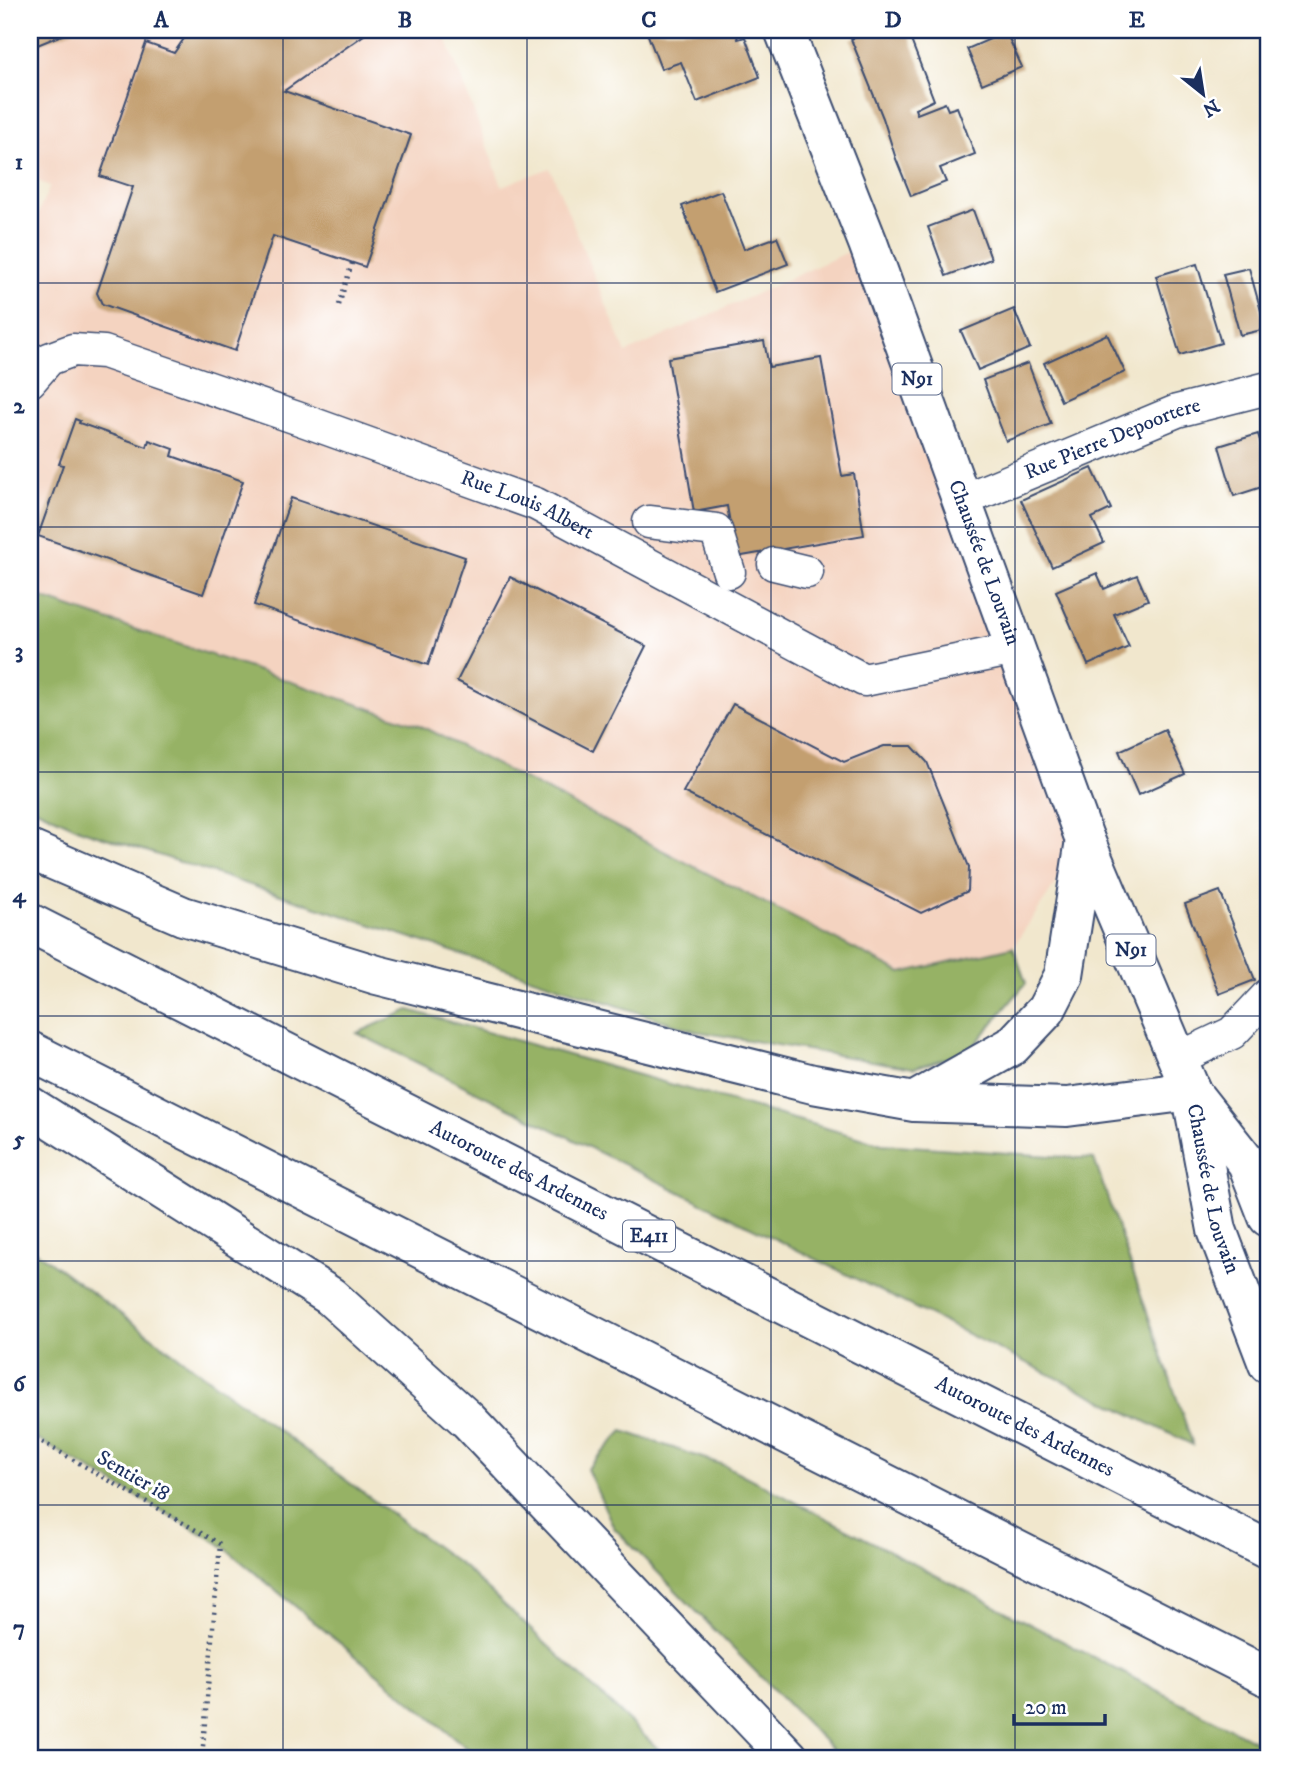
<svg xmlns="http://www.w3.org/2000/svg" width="1298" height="1788" font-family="'IM FELL DW Pica',serif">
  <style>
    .built { fill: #f4d3c0 }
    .forest { fill: #96b265; stroke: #587062; stroke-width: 2 }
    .building { fill: #c39f70 }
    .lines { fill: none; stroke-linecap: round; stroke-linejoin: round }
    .street-casing { stroke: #3b4b6f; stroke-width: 35 }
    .primary-casing { stroke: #3b4b6f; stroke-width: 42 }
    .highway-casing { stroke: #3b4b6f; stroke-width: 42 }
    .path { stroke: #3b4b6f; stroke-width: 4.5; stroke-dasharray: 2 5; stroke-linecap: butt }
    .street { stroke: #fff; stroke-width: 32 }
    .primary { stroke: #fff; stroke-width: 38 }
    .highway { stroke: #fff; stroke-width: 38 }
    .grid { fill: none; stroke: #1b2f5e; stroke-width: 2; stroke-opacity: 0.55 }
    .labels { text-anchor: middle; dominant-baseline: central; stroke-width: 6; stroke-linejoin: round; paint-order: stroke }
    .shield { fill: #fff; stroke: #5f6d8e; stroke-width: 2 }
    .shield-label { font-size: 19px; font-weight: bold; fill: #1b2f5e }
    .street-label { font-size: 21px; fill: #1b2f5e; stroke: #fff }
    .neatline { fill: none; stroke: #1b2f5e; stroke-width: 2.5 }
    .grid-label { font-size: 23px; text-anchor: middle; font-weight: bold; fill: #1b2f5e }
  </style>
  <rect width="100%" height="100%" fill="#fff"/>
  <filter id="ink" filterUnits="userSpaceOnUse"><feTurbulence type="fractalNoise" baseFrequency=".0143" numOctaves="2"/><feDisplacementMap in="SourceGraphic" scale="14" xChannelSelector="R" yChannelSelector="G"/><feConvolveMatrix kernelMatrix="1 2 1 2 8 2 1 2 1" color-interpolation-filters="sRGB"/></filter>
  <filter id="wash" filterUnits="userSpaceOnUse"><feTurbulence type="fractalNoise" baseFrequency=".00686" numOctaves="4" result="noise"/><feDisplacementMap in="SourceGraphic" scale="28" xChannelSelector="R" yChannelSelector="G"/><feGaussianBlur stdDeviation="1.57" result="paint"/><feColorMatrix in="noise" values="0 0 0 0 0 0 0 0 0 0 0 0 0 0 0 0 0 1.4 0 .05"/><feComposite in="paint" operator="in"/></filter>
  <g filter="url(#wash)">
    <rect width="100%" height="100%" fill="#f1e7cd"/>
    <polygon class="built" points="30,30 443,30 502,186 550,168 626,353 868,243 1085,840 1013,947 902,973 419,725 30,594 30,232 50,186 30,178"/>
    <g class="forest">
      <polygon points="30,594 419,725 901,973 1013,947 1026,983 969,1052 913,1068 695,1031 82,830 30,806"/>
      <polygon points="409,1010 882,1144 1094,1159 1193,1445 357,1033"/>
      <polygon points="30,1247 465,1568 668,1758 479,1758 220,1544 30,1435"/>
      <polygon points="623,1431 726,1466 1268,1748 1268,1758 841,1758 614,1528 587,1469"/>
    </g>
    <g id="blocks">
      <g class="building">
        <polygon points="30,30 74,30 30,48"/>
        <polygon points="190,30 371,30 284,91 411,135 365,267 273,236 235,351 102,304 97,293 133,187 100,176 146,43 174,53"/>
        <polygon points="646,30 735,30 738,39 745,37 760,77 697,102 681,62 661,69"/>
        <polygon points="874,30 907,30 934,100 915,109 917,114 945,103 948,110 957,107 975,154 940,168 946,182 911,196 896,159 883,118 851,39"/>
        <polygon points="1006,32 1022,67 982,84 967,49"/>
        <polygon points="721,191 744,249 777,237 788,264 715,292 682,206"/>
        <polygon points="973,210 991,259 946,276 928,227"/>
        <polygon points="1197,264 1221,343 1180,355 1156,276"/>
        <polygon points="1249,268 1266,329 1240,335 1223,274"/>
        <polygon points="1014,309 1030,348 978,370 961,331"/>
        <polygon points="1107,334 1125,372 1061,401 1044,363"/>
        <polygon points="764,341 769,367 821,358 842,476 854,474 864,535 736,557 727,506 694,512 668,358"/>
        <polygon points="1028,363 1051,424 1006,441 983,380"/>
        <polygon points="75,419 80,421 79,423 147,447 149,440 174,449 172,456 243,481 203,594 38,536 63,465 59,464"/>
        <polygon points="1258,434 1268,467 1268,485 1234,496 1219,446"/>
        <polygon points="1092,468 1111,509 1092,518 1104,543 1052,567 1021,500"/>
        <polygon points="291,498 465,557 428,665 254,605"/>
        <polygon points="1097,573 1104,589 1137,575 1148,600 1114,614 1129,647 1088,665 1056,591"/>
        <polygon points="510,577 646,646 593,751 457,681"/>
        <polygon points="733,704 844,762 884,746 912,746 927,762 969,867 968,891 921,913 683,792"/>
        <polygon points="1165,730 1185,774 1138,795 1119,751"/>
        <polygon points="1220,891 1255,980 1219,994 1185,904"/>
      </g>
    </g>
  </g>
  <g filter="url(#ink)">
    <use href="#blocks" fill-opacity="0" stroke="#3b4b6f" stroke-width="2"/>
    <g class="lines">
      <defs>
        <g id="street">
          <path id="s1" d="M30 381 49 359 73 350 104 352 297 418 536 504 864 680 1015 649"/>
          <path id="s2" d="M961 501 1177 411 1268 388"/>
          <polyline points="649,522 716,530 729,572"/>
          <polyline points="774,564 807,572"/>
          <polyline points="1177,1059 1232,1033 1268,995"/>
        </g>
        <g id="primary">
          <path id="s3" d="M784 30 868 243 1085 840 1191 1091 1217 1230 1268 1364"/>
          <polyline points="1194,1096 1247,1163 1268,1217"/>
        </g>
        <g id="highway">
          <polyline points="30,850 183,916 377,975 813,1084 914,1102 1067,1107 1191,1091"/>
          <path id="s4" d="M30 923 1268 1550"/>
          <polyline points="30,1051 1268,1677"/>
          <polyline points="915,1101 1012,1046 1046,1010 1064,975 1085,840"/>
          <polyline points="30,1106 330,1296 468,1420 789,1758"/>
        </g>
      </defs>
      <use href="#street" class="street-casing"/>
      <use href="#primary" class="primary-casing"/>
      <use href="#highway" class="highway-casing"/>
      <g class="path">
        <polyline points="339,305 352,263"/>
        <polyline points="30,1435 220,1544 202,1758"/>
      </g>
      <use href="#street" class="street"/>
      <use href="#primary" class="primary"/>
      <use href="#highway" class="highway"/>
    </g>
  </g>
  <path class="grid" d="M283 30V1758M527 30V1758M771 30V1758M1015 30V1758M30 283H1268M30 527H1268M30 772H1268M30 1016H1268M30 1261H1268M30 1505H1268"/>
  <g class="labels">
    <g class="shield">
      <rect x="892.5" y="363.5" width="49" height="31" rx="5"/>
      <rect x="1106.5" y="934.5" width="49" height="31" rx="5"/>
      <rect x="623" y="1220.5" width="52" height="31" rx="5"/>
    </g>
    <g class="shield-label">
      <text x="917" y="379">N91</text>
      <text x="1131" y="950">N91</text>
      <text x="649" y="1236">E411</text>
    </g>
    <g class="street-label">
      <text stroke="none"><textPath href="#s2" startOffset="164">Rue Pierre Depoortere</textPath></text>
      <text stroke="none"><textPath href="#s1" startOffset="536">Rue Louis Albert</textPath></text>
      <text stroke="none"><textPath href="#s3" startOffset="569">Chaussée de Louvain</textPath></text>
      <text stroke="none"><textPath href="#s4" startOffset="548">Autoroute des Ardennes</textPath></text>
      <text stroke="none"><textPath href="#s3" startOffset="1237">Chaussée de Louvain</textPath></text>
      <text stroke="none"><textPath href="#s4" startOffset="1115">Autoroute des Ardennes</textPath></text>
      <text transform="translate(133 1476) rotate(30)">Sentier i8</text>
    </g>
  </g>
  <rect width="1298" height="1788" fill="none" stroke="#fff" stroke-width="77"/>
  <g transform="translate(1203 94) rotate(150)" stroke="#ffffff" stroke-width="5" paint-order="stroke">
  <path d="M0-5L12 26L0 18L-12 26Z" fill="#1b2f5e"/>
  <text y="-10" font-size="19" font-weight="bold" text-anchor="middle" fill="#1b2f5e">N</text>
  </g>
  <path d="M1014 1714v10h91v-10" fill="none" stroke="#1b2f5e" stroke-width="3.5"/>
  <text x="1025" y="1714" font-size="21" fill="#1b2f5e" stroke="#ffffff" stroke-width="5" paint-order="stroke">20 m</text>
  <rect x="38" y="38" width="1222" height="1712" class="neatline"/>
  <g class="grid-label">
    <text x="161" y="27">A</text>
    <text x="405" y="27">B</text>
    <text x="649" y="27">C</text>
    <text x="893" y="27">D</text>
    <text x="1137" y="27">E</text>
    <text x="19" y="169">1</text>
    <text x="19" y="413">2</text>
    <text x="19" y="658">3</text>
    <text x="19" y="902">4</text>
    <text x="19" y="1146">5</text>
    <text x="19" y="1391">6</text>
    <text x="19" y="1635">7</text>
  </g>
</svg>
